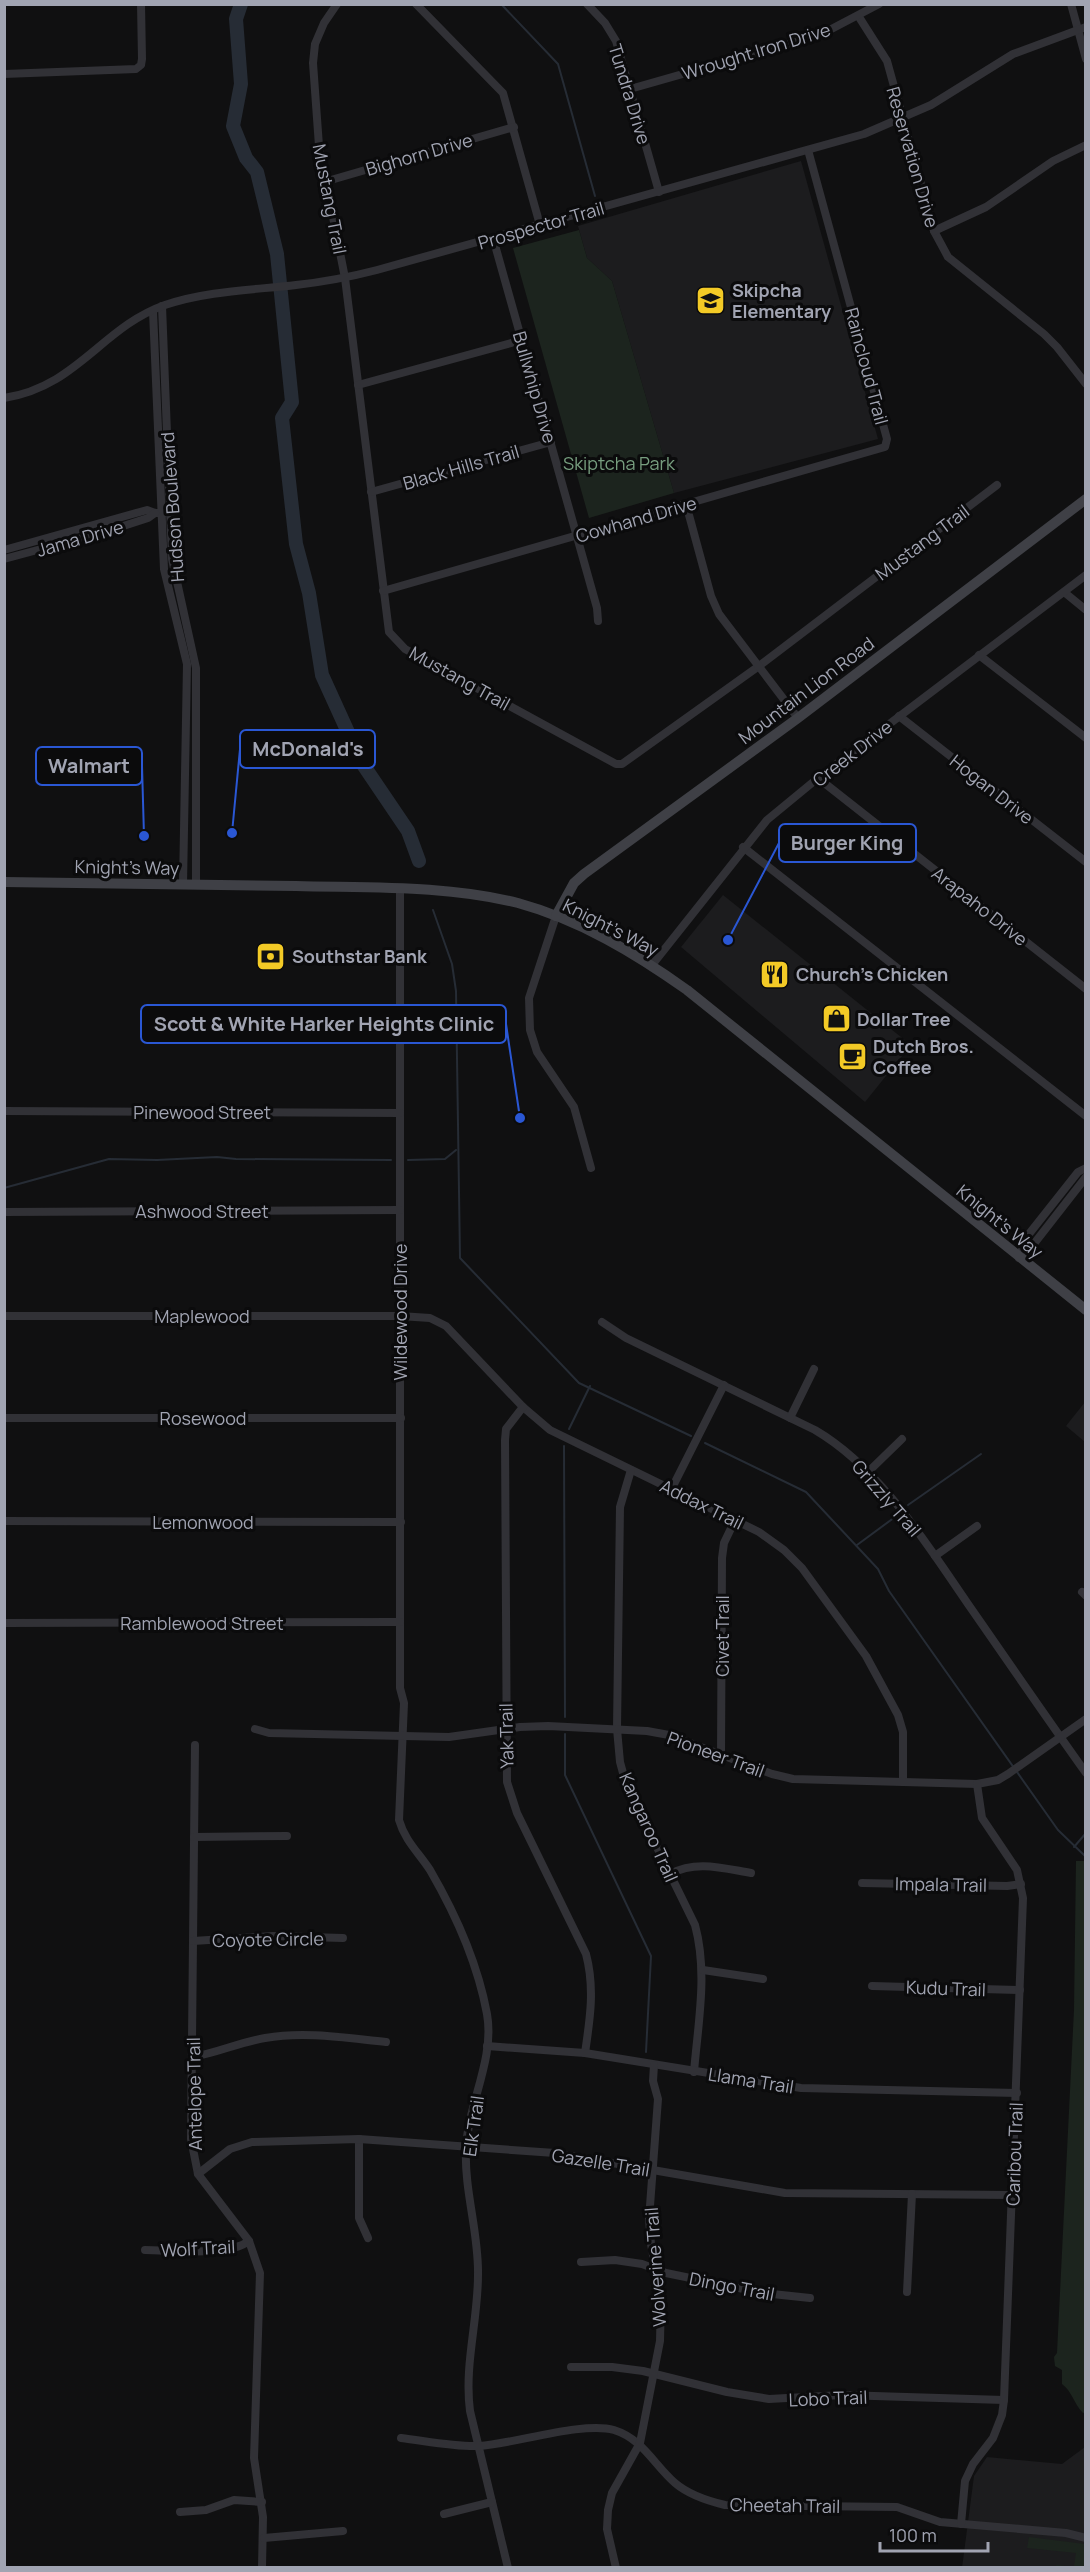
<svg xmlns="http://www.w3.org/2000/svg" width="1090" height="2572" font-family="Manrope,sans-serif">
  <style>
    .built { fill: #1c1c1e }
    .green { fill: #1c241e }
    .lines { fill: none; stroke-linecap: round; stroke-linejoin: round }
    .stream { stroke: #262c35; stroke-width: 2 }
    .river { stroke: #262c35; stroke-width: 14 }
    .street { stroke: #313136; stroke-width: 8 }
    .secondary { stroke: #3f4046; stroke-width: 10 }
    .labels { text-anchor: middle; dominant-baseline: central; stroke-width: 6; stroke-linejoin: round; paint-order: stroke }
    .street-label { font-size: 18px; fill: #a1a4b2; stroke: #0b0b0c }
    .poi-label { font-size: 18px; font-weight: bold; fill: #a1a4b2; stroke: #0b0b0c; text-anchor: start }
    .park-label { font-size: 18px; fill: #779e7f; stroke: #0b0b0c }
    .leader { fill: none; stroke: #2a57d4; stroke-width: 2 }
    .callout-dot { fill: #2a57d4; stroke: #0b0b0c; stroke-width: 2 }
    .callout { fill: #0b0b0c; stroke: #2a57d4; stroke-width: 2 }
    .callout-label { font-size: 20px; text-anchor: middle; font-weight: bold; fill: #a1a4b2 }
  </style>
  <rect width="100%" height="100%" fill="#101011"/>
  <g class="built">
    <polygon points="801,161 878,439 674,493 612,281 587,258 578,226"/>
    <polygon points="723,895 911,1045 865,1102 681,947"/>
    <polygon points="1085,1402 1085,1442 1066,1426"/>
    <polygon points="1085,2447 1085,2567 962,2568 974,2476 987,2457 1062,2464"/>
  </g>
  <g class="green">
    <polygon points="579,230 587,258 612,281 674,493 589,518 513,248"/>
    <path d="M1076 1861H1086V2412L1083 2413C1074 2404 1072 2391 1062 2384V2370L1055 2366 1054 2357 1057 2353 1074 2010Z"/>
    <polygon points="1029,2537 1085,2544 1085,2567 1057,2567 1056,2565 1074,2567 1076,2553 1027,2548"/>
  </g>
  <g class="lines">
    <g class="stream">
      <polyline points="501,4 558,64 595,196"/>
      <polyline points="433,910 452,964 456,991 460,1258 579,1383 691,1436"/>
      <polyline points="408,1160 445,1159 456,1150"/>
      <polyline points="4,1188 109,1159 157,1160 217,1157 236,1159 391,1160"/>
      <polyline points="569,1429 590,1386"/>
      <polyline points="705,1443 806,1492 878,1569 889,1591 1058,1830 1086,1857"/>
      <polyline points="564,1446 565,1717"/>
      <polyline points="908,1505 981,1454"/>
      <polyline points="857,1545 895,1517"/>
      <polyline points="565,1734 565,1775 651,1956 646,2052"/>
      <polyline points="1074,1847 1086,1833"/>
    </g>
    <polyline class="river" points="241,4 236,19 241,84 233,126 246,158 257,172 277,254 292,402 282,418 296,544 309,593 322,675 362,763 408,831 419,861"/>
    <g class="street">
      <polyline points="337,4 324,23 315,44 313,63 319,146 345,278 389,632 405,649 616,764 622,764 759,666 997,485"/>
      <polyline points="416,4 503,93 540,225"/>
      <polyline points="587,4 605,23 616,41 659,192"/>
      <polyline points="1071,4 1086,59"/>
      <polyline points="859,17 887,61 934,231 948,257 1044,334 1057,347 1086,384"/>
      <polyline points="4,74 136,69 141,65 142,59 141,4"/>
      <polyline points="630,89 820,35 879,4"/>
      <polyline points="324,182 514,127"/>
      <polyline points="934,231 986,207 1053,161 1086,145"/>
      <polyline points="493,238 597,608 598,621"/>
      <polyline points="162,306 172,559 196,668 196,885"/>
      <polyline points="153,311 164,569 187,664 183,885"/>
      <polyline points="358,385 522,340"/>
      <path d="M4 398C77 387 102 327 165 305 206 291 252 290 296 285 323 282 350 277 377 270L864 134 931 105 1013 54 1086 27"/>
      <polyline points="371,492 551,442"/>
      <polyline points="686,504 711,596 719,614 798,718"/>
      <polyline points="4,550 147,510 155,513 165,513"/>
      <polyline points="4,559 108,531 148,518 155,513"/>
      <polyline points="383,591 885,447 887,439 808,150"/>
      <polyline points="1064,592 1086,610"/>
      <polyline points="979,655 1086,738"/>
      <polyline points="899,716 1086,862"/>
      <polyline points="818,778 1086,989"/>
      <polyline points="743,847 1086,1116"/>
      <path d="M400 888V1688L404 1703 399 1820C405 1841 419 1853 430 1870 455 1913 478 1965 487 2014 495 2059 468 2104 466 2148 464 2191 479 2233 478 2275 478 2321 464 2365 470 2411L508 2568"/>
      <polyline points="556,916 529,998 530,1030 537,1052 574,1107 591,1168"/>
      <polyline points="652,965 767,820 818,778 1086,575"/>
      <polyline points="4,1111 400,1113"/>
      <polyline points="4,1212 400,1210"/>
      <polyline points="1021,1257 1033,1245 1086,1177"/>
      <polyline points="1019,1258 1025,1239 1078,1172 1086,1168"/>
      <polyline points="4,1316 400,1316 430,1318 446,1326 523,1407 550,1430 759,1532 784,1550 802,1568 866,1656 898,1715 903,1732 903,1782"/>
      <path d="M602 1322 626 1338 815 1430C880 1468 926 1543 968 1604 1007 1660 1046 1717 1086 1773"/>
      <path d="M523 1407 506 1429 505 1440 507 1782 517 1813 586 1954C595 1988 590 2019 585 2053"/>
      <polyline points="4,1418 401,1418"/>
      <polyline points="790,1418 814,1369"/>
      <path d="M631 1470 620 1507 617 1729 620 1762 626 1784 695 1925C708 1973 698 2023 694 2072"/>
      <polyline points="867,1473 902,1439"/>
      <polyline points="671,1490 724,1385"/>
      <polyline points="4,1521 401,1522"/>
      <polyline points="935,1556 977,1526"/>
      <polyline points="1082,1592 1086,1596"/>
      <polyline points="4,1623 400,1622"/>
      <polyline points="255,1729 269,1733 449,1737 520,1727 548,1726 647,1731 669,1735 772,1774 793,1779 977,1784 998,1780 1008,1774 1086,1719"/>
      <polyline points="195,1745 191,2139 198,2174 249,2241 260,2273 254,2458 263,2517 262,2568"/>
      <polyline points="721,1755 722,1558 724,1543 735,1520"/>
      <polyline points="194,1837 287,1836"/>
      <path d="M670 1874C696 1860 722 1868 751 1873"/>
      <polyline points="862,1883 1007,1886 1021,1884"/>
      <polyline points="193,1941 273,1936 343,1938"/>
      <polyline points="703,1970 763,1979"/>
      <polyline points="872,1986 1020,1990"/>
      <polyline points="487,2046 585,2053 801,2088 1017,2093"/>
      <path d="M192 2057C217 2053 240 2042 265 2038 305 2031 346 2038 386 2042"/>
      <polyline points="359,2139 359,2218 368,2238"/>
      <polyline points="198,2174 230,2149 252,2142 359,2139 555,2153 785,2193 1012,2195"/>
      <path d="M145 2250C172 2250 228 2257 249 2241"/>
      <polyline points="581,2262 615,2260 642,2264 666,2273 763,2293 810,2298"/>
      <polyline points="907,2292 912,2194"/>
      <polyline points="571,2367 612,2367 643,2371 727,2392 769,2399 842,2395 1004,2400"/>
      <path d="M401 2438C426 2441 454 2447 479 2446 514 2444 583 2421 614 2430 643 2439 654 2465 675 2483 689 2495 708 2501 725 2505L897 2507 940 2522 1066 2533 1086 2538"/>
      <polyline points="180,2512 206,2510 234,2500 262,2502"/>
      <polyline points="444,2514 492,2502"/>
      <polyline points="961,2524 965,2481 973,2464 993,2438 1002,2415 1004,2400 1023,1898 1017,1870 982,1818 977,1784"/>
      <polyline points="264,2538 343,2531"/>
      <polyline points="616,2568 607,2529 608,2510 612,2493 640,2443 660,2341 661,2299 651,2244 649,2219 658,2099 653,2081 654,2065"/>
    </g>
    <g class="secondary">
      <path d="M4 882C102 883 199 885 296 886 370 888 446 885 518 903 580 920 635 953 687 990L1086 1310"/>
      <polyline points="556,916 574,883 584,874 798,718 1086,499"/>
    </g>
  </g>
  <defs>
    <symbol id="school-square" viewBox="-11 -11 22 22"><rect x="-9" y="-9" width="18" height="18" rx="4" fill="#f3ca26" stroke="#0b0b0c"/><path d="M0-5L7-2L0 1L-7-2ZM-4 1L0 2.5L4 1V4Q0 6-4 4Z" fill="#111"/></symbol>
    <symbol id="bank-square" viewBox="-11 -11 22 22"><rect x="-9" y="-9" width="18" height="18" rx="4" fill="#f3ca26" stroke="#0b0b0c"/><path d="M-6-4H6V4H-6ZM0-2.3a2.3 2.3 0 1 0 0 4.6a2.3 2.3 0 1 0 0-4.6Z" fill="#111"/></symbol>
    <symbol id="restaurant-square" viewBox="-11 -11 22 22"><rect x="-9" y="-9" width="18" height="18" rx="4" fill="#f3ca26" stroke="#0b0b0c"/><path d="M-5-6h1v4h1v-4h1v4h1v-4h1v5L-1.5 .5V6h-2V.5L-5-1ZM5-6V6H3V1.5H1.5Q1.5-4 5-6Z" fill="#111"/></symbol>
    <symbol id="shop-square" viewBox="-11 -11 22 22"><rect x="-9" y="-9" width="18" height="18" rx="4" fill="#f3ca26" stroke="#0b0b0c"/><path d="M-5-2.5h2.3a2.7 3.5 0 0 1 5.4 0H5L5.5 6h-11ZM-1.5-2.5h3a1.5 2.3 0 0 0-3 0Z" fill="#111"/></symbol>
    <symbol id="cafe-square" viewBox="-11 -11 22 22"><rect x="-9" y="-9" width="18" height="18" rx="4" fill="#f3ca26" stroke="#0b0b0c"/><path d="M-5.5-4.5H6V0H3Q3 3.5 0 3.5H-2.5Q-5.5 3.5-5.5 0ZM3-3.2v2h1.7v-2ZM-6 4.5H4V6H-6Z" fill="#111"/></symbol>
  </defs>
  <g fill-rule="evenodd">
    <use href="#school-square" x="694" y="284" width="33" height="33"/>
    <use href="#bank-square" x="254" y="940" width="33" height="33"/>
    <use href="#restaurant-square" x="758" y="958" width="33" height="33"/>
    <use href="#shop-square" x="820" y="1002" width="33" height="33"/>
    <use href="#cafe-square" x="836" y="1040" width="33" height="33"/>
  </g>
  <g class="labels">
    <g class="street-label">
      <text transform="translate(756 51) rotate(-17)">Wrought Iron Drive</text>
      <text transform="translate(630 94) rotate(73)">Tundra Drive</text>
      <text transform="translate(419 154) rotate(-16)">Bighorn Drive</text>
      <text transform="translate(913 157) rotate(74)">Reservation Drive</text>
      <text transform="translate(330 199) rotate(79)">Mustang Trail</text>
      <text transform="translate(541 225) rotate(-16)">Prospector Trail</text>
      <text transform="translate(867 366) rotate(75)">Raincloud Trail</text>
      <text transform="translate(535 387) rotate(74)">Bullwhip Drive</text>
      <text transform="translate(461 467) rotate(-16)">Black Hills Trail</text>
      <text transform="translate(172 507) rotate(-94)">Hudson Boulevard</text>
      <text transform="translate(636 519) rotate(-16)">Cowhand Drive</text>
      <text transform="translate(80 538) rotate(-16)">Jama Drive</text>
      <text transform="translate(922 542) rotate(-37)">Mustang Trail</text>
      <text transform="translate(460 678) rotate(29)">Mustang Trail</text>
      <text transform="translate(806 690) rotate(-37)">Mountain Lion Road</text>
      <text transform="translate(852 753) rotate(-38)">Creek Drive</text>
      <text transform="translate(992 789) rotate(38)">Hogan Drive</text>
      <text transform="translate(127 867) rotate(1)">Knight's Way</text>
      <text transform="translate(980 906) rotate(38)">Arapaho Drive</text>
      <text transform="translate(611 927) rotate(27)">Knight's Way</text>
      <text x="202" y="1112">Pinewood Street</text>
      <text x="202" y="1211">Ashwood Street</text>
      <text transform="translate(1000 1221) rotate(39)">Knight's Way</text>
      <text transform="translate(400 1312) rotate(-90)">Wildewood Drive</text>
      <text x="202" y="1316">Maplewood</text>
      <text x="203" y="1418">Rosewood</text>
      <text transform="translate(887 1498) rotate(49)">Grizzly Trail</text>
      <text transform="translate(702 1504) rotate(26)">Addax Trail</text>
      <text x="203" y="1522">Lemonwood</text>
      <text x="202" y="1623">Ramblewood Street</text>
      <text transform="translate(722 1636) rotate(-90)">Civet Trail</text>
      <text transform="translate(506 1736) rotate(-91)">Yak Trail</text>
      <text transform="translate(716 1754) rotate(20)">Pioneer Trail</text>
      <text transform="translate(649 1827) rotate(66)">Kangaroo Trail</text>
      <text transform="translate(941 1884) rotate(1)">Impala Trail</text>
      <text transform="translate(268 1939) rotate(-1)">Coyote Circle</text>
      <text transform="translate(946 1988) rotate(2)">Kudu Trail</text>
      <text transform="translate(751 2080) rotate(9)">Llama Trail</text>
      <text transform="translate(194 2094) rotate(-91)">Antelope Trail</text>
      <text transform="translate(473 2126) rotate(-82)">Elk Trail</text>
      <text transform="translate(1014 2154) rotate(-88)">Caribou Trail</text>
      <text transform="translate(601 2162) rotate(9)">Gazelle Trail</text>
      <text transform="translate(198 2248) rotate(-3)">Wolf Trail</text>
      <text transform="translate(655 2267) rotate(-94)">Wolverine Trail</text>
      <text transform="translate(732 2286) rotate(11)">Dingo Trail</text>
      <text transform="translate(828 2398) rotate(-2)">Lobo Trail</text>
      <text transform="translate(785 2505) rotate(1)">Cheetah Trail</text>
    </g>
    <g class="poi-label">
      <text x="732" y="290">Skipcha<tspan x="732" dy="21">Elementary</tspan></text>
      <text x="292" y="956">Southstar Bank</text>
      <text x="796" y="974">Church's Chicken</text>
      <text x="857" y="1019">Dollar Tree</text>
      <text x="873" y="1046">Dutch Bros.<tspan x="873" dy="21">Coffee</tspan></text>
    </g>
    <g class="park-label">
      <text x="619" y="463">Skiptcha Park</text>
    </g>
  </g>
  <path class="leader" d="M232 833L240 749M144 836L142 766M728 940L779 843M520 1118L506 1024"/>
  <g class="callout-dot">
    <circle cx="232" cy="833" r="6"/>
    <circle cx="144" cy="836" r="6"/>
    <circle cx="728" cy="940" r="6"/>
    <circle cx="520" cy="1118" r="6"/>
  </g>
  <g class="callout">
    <rect x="240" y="730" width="135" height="38" rx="6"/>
    <rect x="36" y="747" width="106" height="38" rx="6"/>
    <rect x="779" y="824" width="137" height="38" rx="6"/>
    <rect x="141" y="1005" width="365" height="38" rx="6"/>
  </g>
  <g class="callout-label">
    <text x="308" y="756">McDonald's</text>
    <text x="89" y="773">Walmart</text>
    <text x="847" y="850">Burger King</text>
    <text x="324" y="1031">Scott &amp; White Harker Heights Clinic</text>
  </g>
  <rect width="1090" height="2572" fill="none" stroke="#a1a4b2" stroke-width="12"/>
  <path d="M880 2542v9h108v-9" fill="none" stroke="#a1a4b2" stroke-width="3"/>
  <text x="889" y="2542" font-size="18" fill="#a1a4b2" stroke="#0b0b0c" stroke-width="4.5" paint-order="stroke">100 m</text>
</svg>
